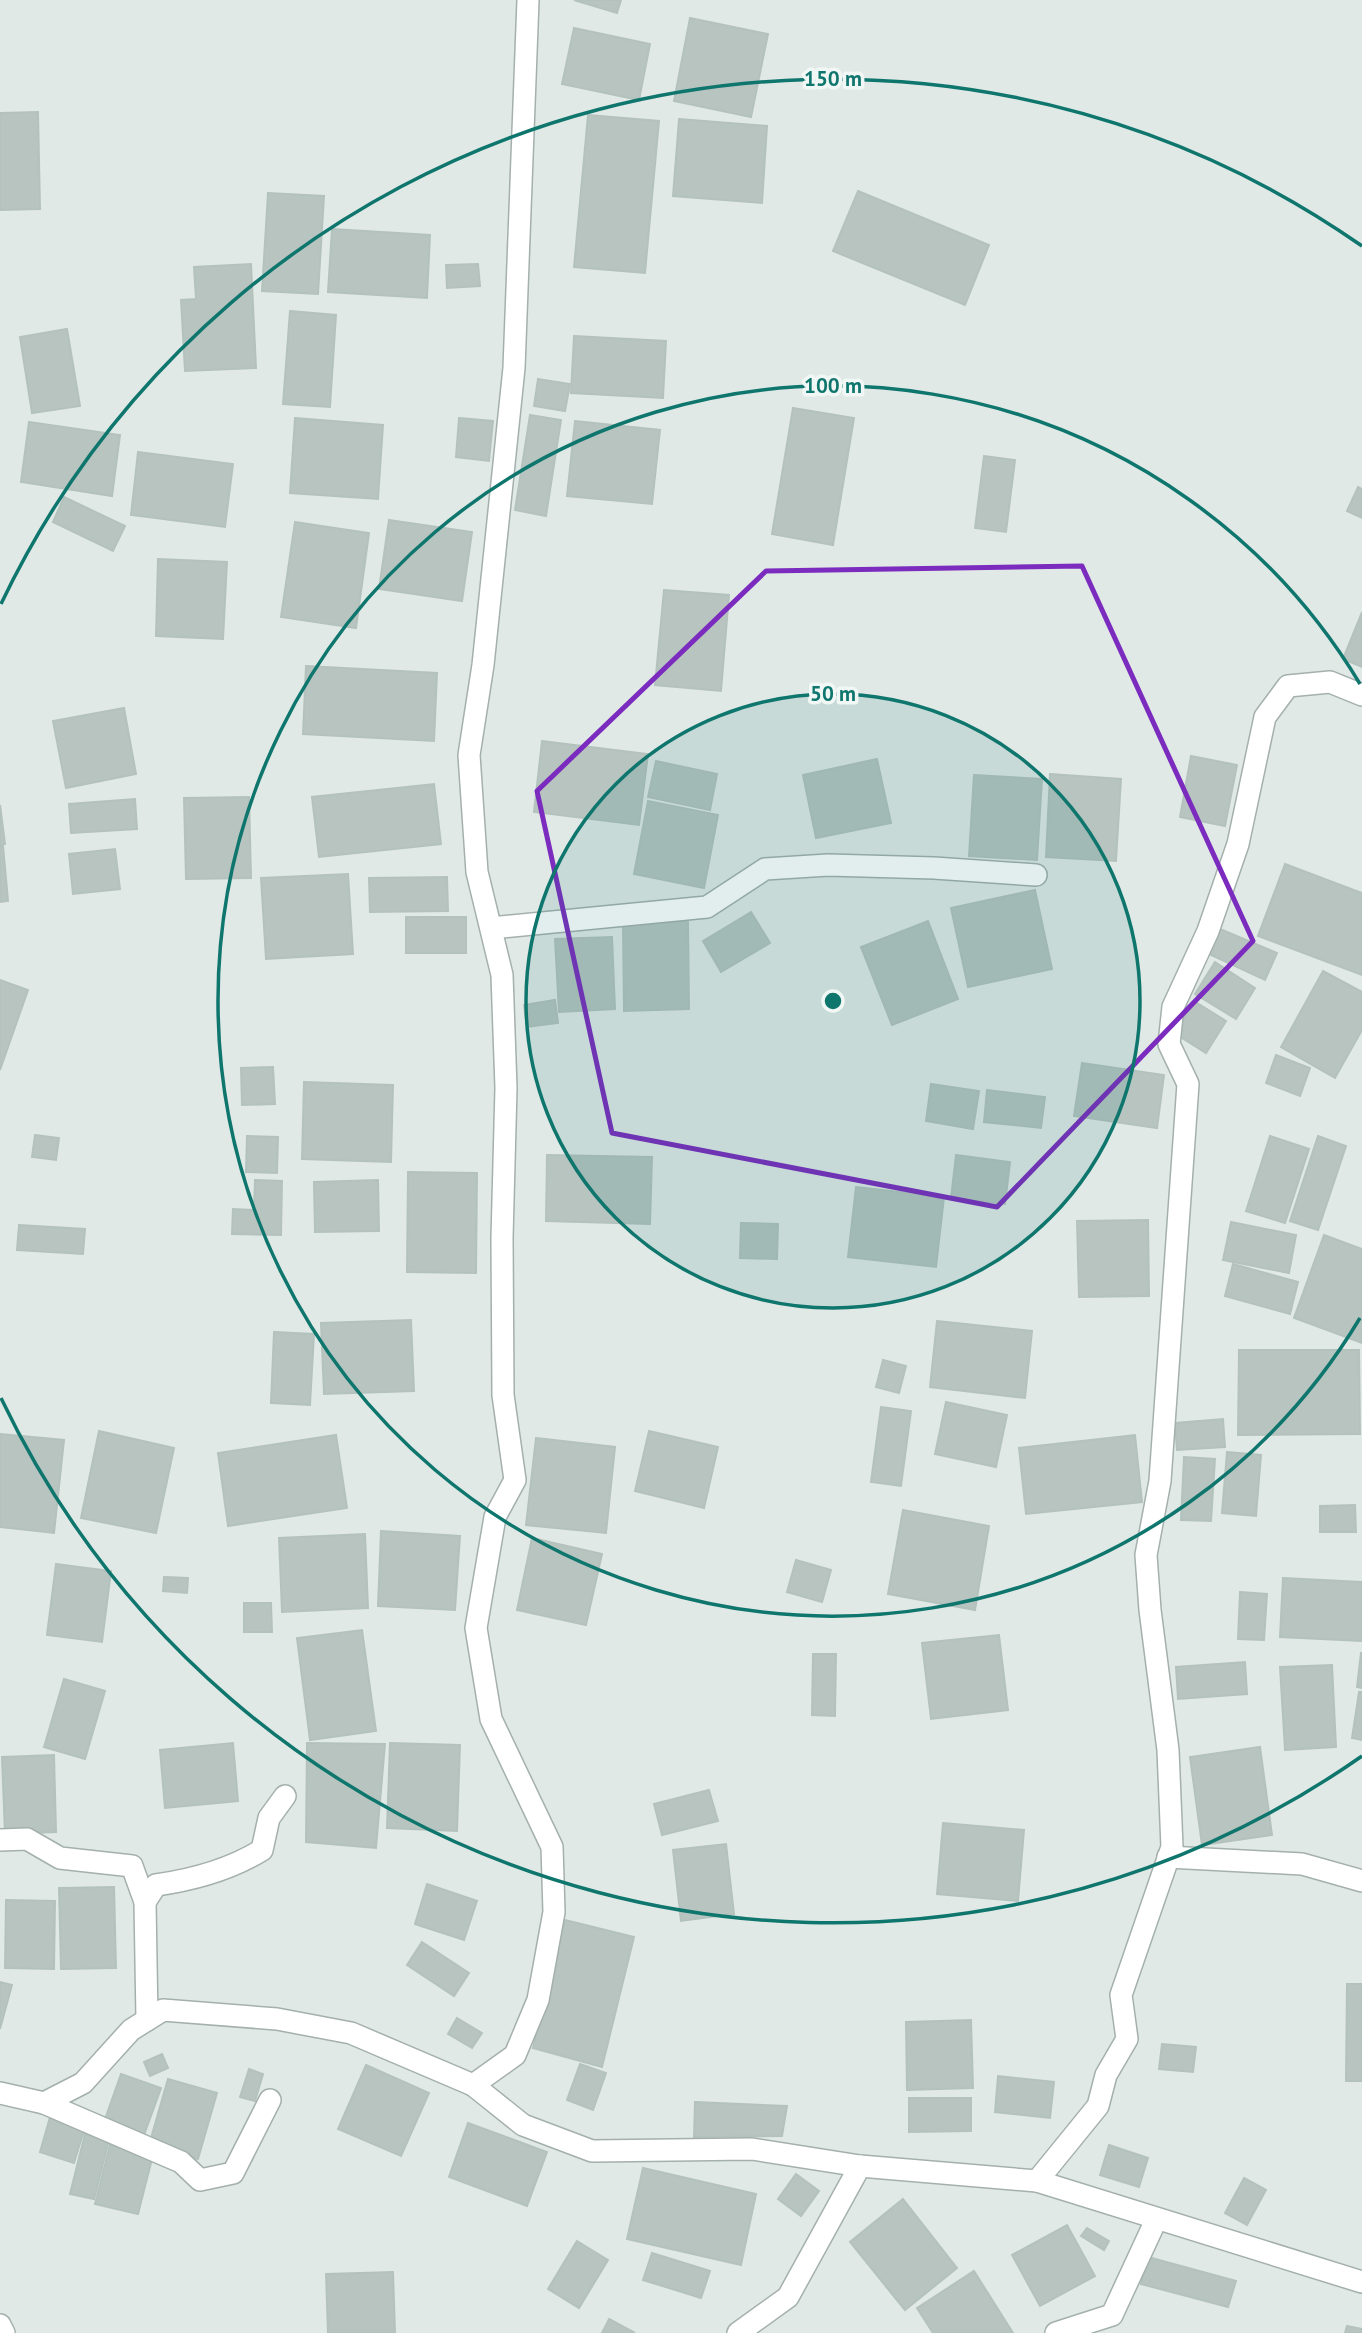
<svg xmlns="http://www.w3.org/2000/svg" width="1362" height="2333" font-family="'PT Sans',sans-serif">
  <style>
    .building { fill: #b7c4c0; stroke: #b4c2be; stroke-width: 2 }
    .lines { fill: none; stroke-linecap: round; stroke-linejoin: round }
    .minor-casing { stroke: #a4b0ad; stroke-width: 24 }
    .minor { stroke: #fff; stroke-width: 21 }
    .marked { fill: none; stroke: #7b2cbf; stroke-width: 5; stroke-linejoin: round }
    .ring { fill: none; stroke: #0f766e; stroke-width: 3.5 }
    .centre { fill: #0f766e; stroke: #f1f7f4; stroke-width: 3.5 }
    .ring-label { font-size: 21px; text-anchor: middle; font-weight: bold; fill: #0f766e; stroke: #f1f7f4; stroke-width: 7; stroke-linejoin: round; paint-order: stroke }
  </style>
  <rect width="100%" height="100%" fill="#e1e9e6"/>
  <g class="building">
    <polygon points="574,0 621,0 617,13"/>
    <polygon points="690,18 768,34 751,117 674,101"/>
    <polygon points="574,28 650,44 639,100 562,84"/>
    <polygon points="38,112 40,209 0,210 0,113"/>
    <polygon points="588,115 659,121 645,273 574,267"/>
    <polygon points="679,119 767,126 762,203 673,196"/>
    <polygon points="858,191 989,245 965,305 833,251"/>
    <polygon points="268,193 324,196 318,294 262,291"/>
    <polygon points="332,229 430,235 427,298 328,292"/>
    <polygon points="251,264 256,368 185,371 181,300 196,299 194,267"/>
    <polygon points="478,264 480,286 447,288 446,265"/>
    <polygon points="290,311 336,315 330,407 283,404"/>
    <polygon points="67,329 80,406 32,413 20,337"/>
    <polygon points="574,336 666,341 663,398 571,393"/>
    <polygon points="538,379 570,384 565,411 534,406"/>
    <polygon points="793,408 854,418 833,545 772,534"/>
    <polygon points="530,415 561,420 546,516 515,510"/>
    <polygon points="295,418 383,425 378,499 290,493"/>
    <polygon points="459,418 493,421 489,461 456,457"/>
    <polygon points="575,421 660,430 652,504 567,496"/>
    <polygon points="29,422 120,435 112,496 21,482"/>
    <polygon points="138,452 233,464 225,527 131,515"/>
    <polygon points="984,456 1015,460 1006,532 975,528"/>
    <polygon points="1358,487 1362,489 1362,518 1347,511"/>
    <polygon points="64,497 125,526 113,551 53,522"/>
    <polygon points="389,520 472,532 462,601 379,589"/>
    <polygon points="295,522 369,533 356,628 281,617"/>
    <polygon points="158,559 227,562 223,639 156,636"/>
    <polygon points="664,590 729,595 721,691 655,685"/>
    <polygon points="1362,612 1362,667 1343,659"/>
    <polygon points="306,666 437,673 434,741 303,734"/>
    <polygon points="124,708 136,774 66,788 53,721"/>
    <polygon points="542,741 648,754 639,825 534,812"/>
    <polygon points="1191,756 1237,765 1225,826 1180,817"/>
    <polygon points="877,759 891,823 816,838 803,775"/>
    <polygon points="656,761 717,774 710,810 648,797"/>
    <polygon points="1050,774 1121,779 1116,861 1046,857"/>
    <polygon points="974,775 1042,779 1037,860 969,856"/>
    <polygon points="434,784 441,844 319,857 312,797"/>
    <polygon points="249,797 251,878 186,879 184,798"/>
    <polygon points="135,799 137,829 71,833 69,804"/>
    <polygon points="648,801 718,815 704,888 634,874"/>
    <polygon points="0,805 5,844 0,845"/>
    <polygon points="0,846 3,846 8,901 0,902"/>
    <polygon points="115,849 120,889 73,894 69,854"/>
    <polygon points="1285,864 1362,893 1362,975 1258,936"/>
    <polygon points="348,874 353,954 266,959 261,878"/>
    <polygon points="447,877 448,911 370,912 369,878"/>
    <polygon points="1035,890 1052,969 968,987 951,908"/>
    <polygon points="751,912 770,943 721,972 703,941"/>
    <rect x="406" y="917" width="60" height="36"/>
    <polygon points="928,921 958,999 892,1025 861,947"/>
    <polygon points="688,922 689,1009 624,1011 623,923"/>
    <polygon points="1220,929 1277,953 1265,980 1209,954"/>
    <polygon points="612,937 615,1009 559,1012 555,939"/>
    <polygon points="1215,962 1255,988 1236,1019 1195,994"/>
    <polygon points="1323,971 1362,992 1362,1030 1335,1078 1281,1047"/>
    <polygon points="0,980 28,990 0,1070"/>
    <polygon points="555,1000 558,1023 527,1027 524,1005"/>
    <polygon points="1194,1001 1226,1021 1206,1053 1174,1033"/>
    <polygon points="1276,1055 1310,1068 1300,1096 1266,1083"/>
    <polygon points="1082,1063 1164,1075 1157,1128 1074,1116"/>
    <polygon points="273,1067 275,1104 242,1105 241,1068"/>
    <polygon points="304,1082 393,1085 391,1162 302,1159"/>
    <polygon points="931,1084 979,1091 973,1129 926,1121"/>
    <polygon points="987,1090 1045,1097 1041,1128 984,1122"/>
    <polygon points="35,1135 59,1138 56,1160 32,1157"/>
    <polygon points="247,1136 278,1137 277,1173 246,1172"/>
    <polygon points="1270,1136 1309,1149 1285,1223 1246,1211"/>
    <polygon points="1318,1136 1346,1146 1318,1230 1290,1221"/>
    <polygon points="547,1155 652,1157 650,1224 546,1221"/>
    <polygon points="956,1155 1010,1162 1005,1204 951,1198"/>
    <polygon points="408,1172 477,1173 476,1273 407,1272"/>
    <polygon points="255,1180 282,1181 281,1235 232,1234 233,1209 254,1210"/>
    <polygon points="378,1180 379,1231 315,1232 314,1182"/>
    <polygon points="856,1187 944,1197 936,1267 848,1257"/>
    <polygon points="1148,1220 1149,1296 1079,1297 1077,1221"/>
    <polygon points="1231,1222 1296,1235 1289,1273 1223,1260"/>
    <polygon points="741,1223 778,1224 777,1259 740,1258"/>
    <polygon points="19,1225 85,1229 83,1254 17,1250"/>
    <polygon points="1324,1235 1362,1249 1362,1343 1294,1318"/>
    <polygon points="1233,1264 1298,1282 1290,1314 1225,1296"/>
    <polygon points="411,1320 414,1391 324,1394 321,1323"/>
    <polygon points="937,1321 1032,1331 1025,1398 930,1387"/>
    <polygon points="274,1332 314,1334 310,1405 271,1403"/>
    <polygon points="1239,1350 1359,1350 1360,1434 1238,1435"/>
    <polygon points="883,1360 906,1366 899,1393 876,1387"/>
    <polygon points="946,1402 1007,1415 996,1467 935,1454"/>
    <polygon points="881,1407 911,1411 901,1486 871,1482"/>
    <polygon points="1223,1419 1225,1447 1177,1450 1175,1423"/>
    <polygon points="99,1431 174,1448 156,1533 81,1518"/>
    <polygon points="649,1431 718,1447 704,1508 635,1491"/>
    <polygon points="0,1434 64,1440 54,1533 0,1527"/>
    <polygon points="336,1435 347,1508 228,1526 218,1453"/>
    <polygon points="1135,1435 1142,1502 1026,1514 1019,1448"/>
    <polygon points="536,1438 615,1447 606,1533 526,1525"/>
    <polygon points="1227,1452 1261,1455 1256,1516 1222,1513"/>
    <polygon points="1184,1457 1215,1459 1211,1521 1181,1520"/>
    <polygon points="1355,1505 1356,1532 1320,1532 1320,1506"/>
    <polygon points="903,1510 989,1526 975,1610 888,1594"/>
    <polygon points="381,1531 460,1536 455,1610 378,1606"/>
    <polygon points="365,1534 368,1608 282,1612 279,1538"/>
    <polygon points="532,1538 602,1554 586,1625 517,1610"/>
    <polygon points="796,1560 831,1570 822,1602 787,1592"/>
    <polygon points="56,1564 111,1571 102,1642 47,1635"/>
    <polygon points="164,1577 188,1578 187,1593 163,1591"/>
    <polygon points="1283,1578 1362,1582 1362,1641 1280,1637"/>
    <polygon points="1240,1592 1267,1594 1264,1640 1238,1639"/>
    <polygon points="244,1603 271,1603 272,1632 244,1632"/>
    <polygon points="362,1630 376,1731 310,1740 297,1638"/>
    <polygon points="999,1635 1008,1710 931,1719 922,1643"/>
    <polygon points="1361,1653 1362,1653 1362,1688 1357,1687"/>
    <polygon points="813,1654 836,1654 835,1716 812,1715"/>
    <polygon points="1245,1662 1247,1694 1178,1699 1176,1667"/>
    <polygon points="1332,1665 1336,1747 1285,1750 1280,1667"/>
    <polygon points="64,1679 105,1691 85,1759 44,1747"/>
    <polygon points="1359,1692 1362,1692 1362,1740 1352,1738"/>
    <polygon points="233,1743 238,1801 165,1808 160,1750"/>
    <polygon points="307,1743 385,1744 376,1848 306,1842"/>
    <polygon points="390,1743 460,1745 457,1831 387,1828"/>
    <polygon points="1260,1747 1272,1835 1202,1845 1190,1757"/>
    <polygon points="54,1755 56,1832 5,1834 2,1757"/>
    <polygon points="709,1790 718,1821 662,1835 654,1804"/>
    <polygon points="943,1823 1024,1830 1018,1901 937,1894"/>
    <polygon points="726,1844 734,1914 681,1921 673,1850"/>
    <polygon points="427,1884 477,1901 464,1940 415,1924"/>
    <polygon points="114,1887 116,1968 61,1969 59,1888"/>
    <polygon points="6,1900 55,1901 54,1969 5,1968"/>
    <polygon points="565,1920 634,1937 602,2067 533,2048"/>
    <polygon points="422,1942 469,1973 454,1996 407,1965"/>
    <polygon points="0,1982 12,1985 0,2029"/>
    <polygon points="1347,1984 1362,1984 1362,2081 1346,2081"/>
    <polygon points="457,2018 482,2033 472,2048 448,2034"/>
    <polygon points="971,2020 973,2088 907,2090 906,2022"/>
    <polygon points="1162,2044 1196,2047 1193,2072 1159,2069"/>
    <polygon points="162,2054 168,2068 150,2076 144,2062"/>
    <polygon points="580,2064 606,2073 593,2110 567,2100"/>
    <polygon points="366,2065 429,2093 401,2156 338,2129"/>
    <polygon points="249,2069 263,2074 255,2101 240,2097"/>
    <polygon points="121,2074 161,2088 144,2135 104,2122"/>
    <polygon points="998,2076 1054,2082 1050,2118 995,2112"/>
    <polygon points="168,2079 217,2093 198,2159 149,2145"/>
    <polygon points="909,2098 971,2098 971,2131 909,2132"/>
    <polygon points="695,2102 787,2106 782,2136 694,2137"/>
    <polygon points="50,2117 85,2127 74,2163 40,2152"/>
    <polygon points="468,2123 547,2152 527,2206 449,2177"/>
    <polygon points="85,2134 109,2140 94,2199 70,2194"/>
    <polygon points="110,2145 153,2155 138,2214 95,2204"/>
    <polygon points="1109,2145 1148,2158 1139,2187 1100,2175"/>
    <polygon points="643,2168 756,2194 741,2265 627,2239"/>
    <polygon points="796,2174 819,2191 801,2216 778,2199"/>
    <polygon points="1244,2178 1266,2190 1247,2225 1225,2213"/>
    <polygon points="903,2199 957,2268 905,2310 850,2242"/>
    <polygon points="1067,2225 1095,2276 1040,2306 1012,2255"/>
    <polygon points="1087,2228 1109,2241 1104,2250 1081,2236"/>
    <polygon points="577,2241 608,2260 579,2308 548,2289"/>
    <polygon points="652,2253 710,2271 701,2298 643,2280"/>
    <polygon points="1148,2257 1236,2281 1228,2307 1141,2284"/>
    <polygon points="974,2271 1013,2333 933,2333 917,2308"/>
    <polygon points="393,2272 395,2333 328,2333 326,2274"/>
    <polygon points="609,2319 635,2333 602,2333"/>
    <polygon points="1347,2326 1362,2329 1362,2333 1345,2333"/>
  </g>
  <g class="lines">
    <defs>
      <g id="minor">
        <polyline points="491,928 707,907 765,869 828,865 934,868 1036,875"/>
        <polyline points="0,1840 27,1839 60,1858 132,1866 145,1902 147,2020"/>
        <polyline points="1168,1857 1302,1864 1362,1881"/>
        <path d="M145 1902 156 1885C192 1880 231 1869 262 1850L269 1818 285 1796"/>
        <polyline points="473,2085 515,2055 538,2000 554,1912 552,1847 491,1719 476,1628 495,1517 515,1480 503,1395 502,1238 506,1088 502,975 477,872 469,755 483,665 514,368 528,0"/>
        <polyline points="0,2093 44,2103 83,2083 131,2030 163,2010 277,2019 351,2033 473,2085 523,2125 592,2151 752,2149 860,2166 1037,2181 1098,2106 1106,2075 1127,2039 1121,1995 1172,1847 1168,1750 1150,1610 1146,1555 1160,1481 1188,1084 1169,1044 1173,1007 1208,931 1238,844 1265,717 1288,686 1330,682 1362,695"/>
        <polyline points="44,2103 181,2162 200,2180 233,2173 270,2100"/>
        <polyline points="1037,2181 1362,2282"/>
        <polyline points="0,2325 4,2333"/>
        <polyline points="738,2333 788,2297 860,2166"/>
        <polyline points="1056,2333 1112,2315 1156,2220"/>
      </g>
    </defs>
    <use href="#minor" class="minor-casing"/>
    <use href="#minor" class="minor"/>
  </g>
  <path class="marked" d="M1082 566 1253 941 997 1207 612 1133 537 791 766 571Z"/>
  <circle cx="833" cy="1001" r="307" fill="#0f766e" fill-opacity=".12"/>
  <g class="ring">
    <circle cx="833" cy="1001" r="307"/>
    <path d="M1360 1318A615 615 0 1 1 1360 684"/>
    <path d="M1362 1756A922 922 0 0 1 1 1398M1 604A922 922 0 0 1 1362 246"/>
  </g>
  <circle cx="833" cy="1001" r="10" class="centre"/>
  <g class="ring-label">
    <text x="833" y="86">150 m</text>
    <text x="833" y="393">100 m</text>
    <text x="833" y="701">50 m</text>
  </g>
</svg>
